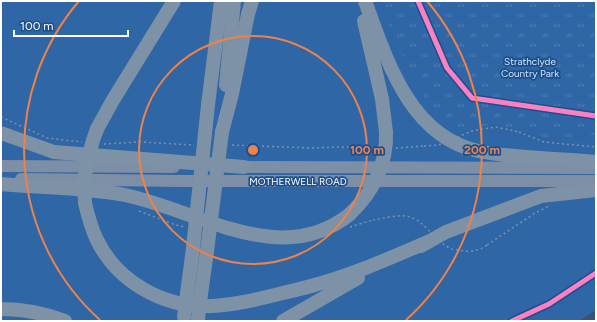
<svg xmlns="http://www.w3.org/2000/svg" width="597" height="322" font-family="Figtree,sans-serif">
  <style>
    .grass { fill: #2f66a5 }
    .park { fill: url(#park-tufts) }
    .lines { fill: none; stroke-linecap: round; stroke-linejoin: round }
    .path { stroke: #7d92a8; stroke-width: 1.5; stroke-dasharray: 2 3; stroke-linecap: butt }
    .primary { stroke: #7d8ea7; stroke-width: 12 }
    .highway { stroke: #7e92a7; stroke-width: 14 }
    .path-bridge { stroke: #7d92a8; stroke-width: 1.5; stroke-dasharray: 2 3; stroke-linecap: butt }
    .highway-bridge { stroke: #7e92a7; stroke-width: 14 }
    .cycleway-casing { stroke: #1b4f8f; stroke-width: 8 }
    .cycleway { stroke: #ff80c0; stroke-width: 5 }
    .ring { fill: none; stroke: #ee8249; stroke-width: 2 }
    .labels { text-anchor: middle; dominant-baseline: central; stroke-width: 3.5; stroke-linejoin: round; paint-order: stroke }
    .park-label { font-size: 10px; fill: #cfe3fa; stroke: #1b4f8f }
    .street-label { font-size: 10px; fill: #fff; stroke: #1b4f8f }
    .centre { fill: #ee8249; stroke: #1b4f8f; stroke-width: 2 }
    .ring-label { font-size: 12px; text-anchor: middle; font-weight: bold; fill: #ee8249; stroke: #1b4f8f; stroke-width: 3.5; stroke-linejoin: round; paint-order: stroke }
  </style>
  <defs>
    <pattern id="park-tufts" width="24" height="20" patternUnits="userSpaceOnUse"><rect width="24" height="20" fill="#2f66a5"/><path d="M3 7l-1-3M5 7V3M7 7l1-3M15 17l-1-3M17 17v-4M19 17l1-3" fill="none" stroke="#4e7db2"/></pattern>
  </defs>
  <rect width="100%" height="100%" fill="#365274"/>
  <polygon class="grass" points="1,1 381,1 393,37 459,129 491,125 547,139 596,135 596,310 579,321 1,321"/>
  <polygon class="park" points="381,1 596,1 596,135 547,139 491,125 459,130 434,110 417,86 393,37"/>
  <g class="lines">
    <g class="path">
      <polyline points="1,117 47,138 82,142"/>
      <polyline points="519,132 544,142 596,147"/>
      <polyline points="104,144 140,142 194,145"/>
      <polyline points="232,145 312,148 340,147 374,148"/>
      <polyline points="396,148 424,146"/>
      <polyline points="139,211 173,224 184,227"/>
      <polyline points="350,227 373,220"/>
      <polyline points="487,245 535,213 549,206"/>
    </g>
    <g class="primary">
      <polyline points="1,166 174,167"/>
      <polyline points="234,167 596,168"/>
      <polyline points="21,179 182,181 596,181"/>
    </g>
    <g class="highway">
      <path d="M365 1C386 58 409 136 478 151 517 159 557 158 596 162"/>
      <polyline points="364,21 382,99 386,132"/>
      <polyline points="226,85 234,1"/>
      <polyline points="208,105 221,1"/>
      <polyline points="97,129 113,100 174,1"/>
      <polyline points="222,132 232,94 248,14 252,1"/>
      <polyline points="1,133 54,152 244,167"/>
      <path d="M1 184C42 188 84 187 125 195 198 210 281 270 350 214"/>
      <path d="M85 203C88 216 91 228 97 240 118 283 165 308 211 306 236 305 259 299 283 293 294 290 306 288 318 284 355 274 392 257 428 242"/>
      <polyline points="421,246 446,232 541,196 596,190"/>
      <polyline points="187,294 193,248"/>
      <polyline points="201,294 207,251"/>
      <path d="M1 309C23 309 44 313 65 321"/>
      <polyline points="283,321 358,278"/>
    </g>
    <g class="path-bridge">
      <polyline points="424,146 438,145 450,141 471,131 496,127 519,132"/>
      <path d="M373 220C385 218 402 213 413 218 428 225 436 243 452 249 455 250 460 250 464 251 472 252 481 250 487 245"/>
    </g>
    <g class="highway-bridge">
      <path d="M85 203C83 175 87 156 97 129"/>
      <path d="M350 214C373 192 387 165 386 132"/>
      <polyline points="193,248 208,105"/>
      <polyline points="207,251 222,132"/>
      <polyline points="184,317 187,294"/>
      <polyline points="198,319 201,294"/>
    </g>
    <defs>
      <g id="cycleway">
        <polyline points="418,1 447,68 472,98 596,116"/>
        <polyline points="512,321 549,304 596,273"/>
      </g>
    </defs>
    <use href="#cycleway" class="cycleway-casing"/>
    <use href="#cycleway" class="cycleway"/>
  </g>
  <g class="ring">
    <circle cx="253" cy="150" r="114"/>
    <path d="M100 320A229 229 0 0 1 79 1M427 1A229 229 0 0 1 406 320"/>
  </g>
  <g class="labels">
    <g class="park-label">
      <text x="530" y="61">Strathclyde<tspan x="530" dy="12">Country Park</tspan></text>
    </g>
    <g class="street-label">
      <text x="298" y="181">MOTHERWELL ROAD</text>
    </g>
  </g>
  <circle cx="253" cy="150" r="6" class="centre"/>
  <g class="ring-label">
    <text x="367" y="154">100 m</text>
    <text x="482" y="154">200 m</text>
  </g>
  <rect width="597" height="322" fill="none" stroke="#ffffff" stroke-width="4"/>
  <path d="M14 30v6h114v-6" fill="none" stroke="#ffffff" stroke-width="2"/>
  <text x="20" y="30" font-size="12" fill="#ffffff" stroke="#1b4f8f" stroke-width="3" paint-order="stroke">100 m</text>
</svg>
